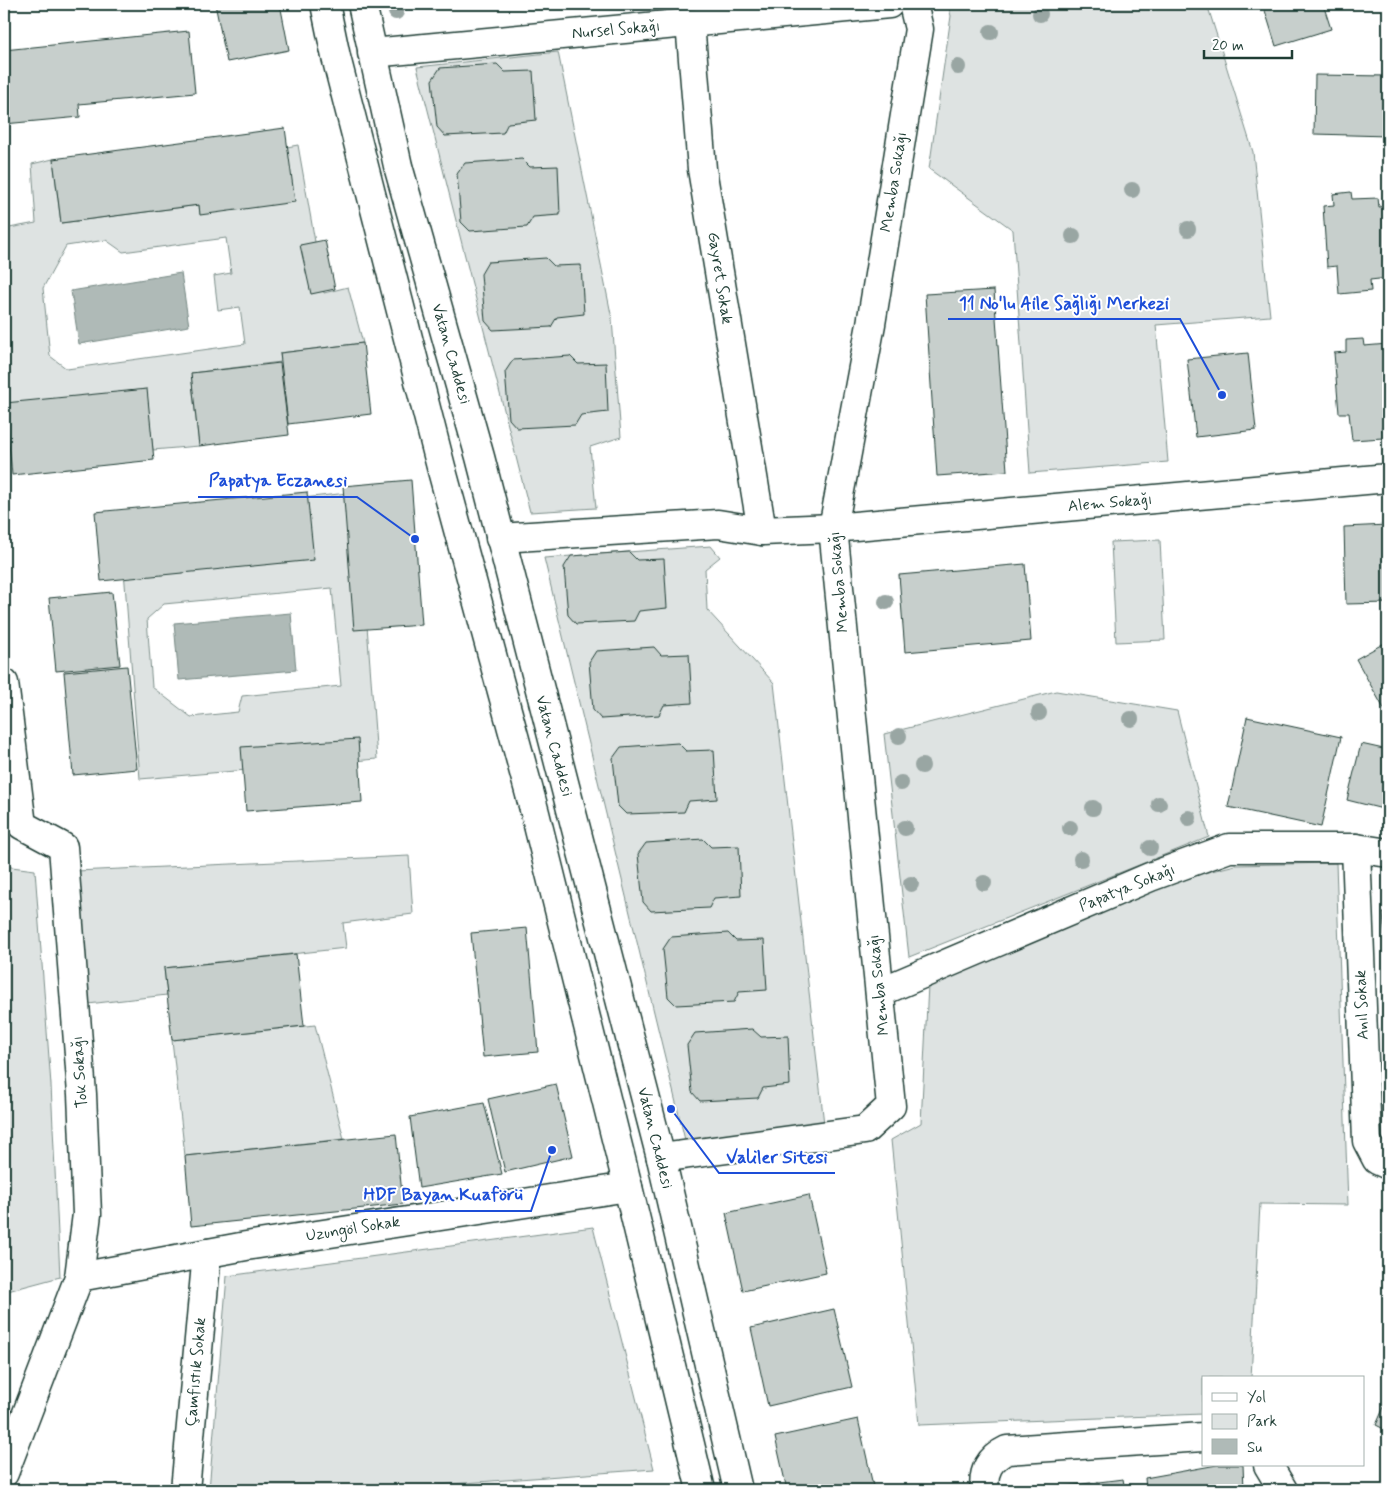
<svg xmlns="http://www.w3.org/2000/svg" width="1392" height="1494" font-family="Mynerve,sans-serif">
  <style>
    .green { fill: #dee3e2; stroke: #7e908b; fill-rule: evenodd }
    .water { fill: #afbab7; stroke: #758883 }
    .building { fill: #c7cfcc; stroke: #1f3d34 }
    .lines { fill: none; stroke-linecap: round; stroke-linejoin: round }
    .minor-casing { stroke: #1f3d34; stroke-width: 31 }
    .major-casing { stroke: #1f3d34; stroke-width: 31 }
    .minor { stroke: #fff; stroke-width: 28 }
    .major { stroke: #fff; stroke-width: 28 }
    .tree { fill: #99a6a3 }
    .labels { text-anchor: middle; dominant-baseline: central; stroke-width: 4; stroke-linejoin: round; paint-order: stroke }
    .street-label { font-size: 16px; fill: #1f3d34; stroke: #fff }
    .leader { fill: none; stroke: #1d4ed8; stroke-width: 2 }
    .callout-dot { fill: #1d4ed8; stroke: #fff; stroke-width: 2 }
    .callout-label { font-size: 18px; text-anchor: middle; font-weight: bold; fill: #1d4ed8; stroke: #fff; stroke-width: 4; stroke-linejoin: round; paint-order: stroke }
  </style>
  <rect width="100%" height="100%" fill="#fff"/>
  <filter id="ink" filterUnits="userSpaceOnUse"><feTurbulence type="fractalNoise" baseFrequency=".02" numOctaves="2"/><feDisplacementMap in="SourceGraphic" scale="10" xChannelSelector="R" yChannelSelector="G"/><feConvolveMatrix kernelMatrix="1 2 1 2 8 2 1 2 1" color-interpolation-filters="sRGB"/></filter>
  <g filter="url(#ink)">
    <g class="green">
      <polygon points="948,4 1207,4 1253,152 1270,316 1156,325 1168,462 1030,473 1013,230 929,169 951,16"/>
      <polygon points="558,52 612,319 621,437 590,447 596,508 530,512 417,67"/>
      <path d="M298 145 324 293 348 287 363 343 280 353 281 362 191 373 199 446 153 450 146 389 4 407V229L36 223 32 164 53 159 61 223 199 205 200 214 287 147ZM226 238 231 273 214 276 218 310 240 307 245 344 67 369 50 356 43 288 66 246 106 240 123 252Z"/>
      <path d="M357 492 377 759 140 779 120 518ZM332 588 341 686 242 696 238 712 191 717 152 687 147 619 164 604Z"/>
      <polygon points="1160,540 1165,640 1116,642 1111,542"/>
      <polygon points="711,546 720,557 705,569 707,610 774,683 824,1124 685,1140 544,558"/>
      <polygon points="1056,691 1177,711 1209,837 909,957 884,734"/>
      <polygon points="409,856 413,914 343,923 346,948 164,968 167,995 88,1004 76,871"/>
      <polygon points="1336,863 1348,1205 1260,1204 1251,1378 1203,1378 1203,1414 919,1425 891,1140 921,1123 928,985 1173,881 1235,865"/>
      <polygon points="4,866 35,870 51,1085 60,1277 4,1292"/>
      <polygon points="315,1025 344,1139 185,1156 172,1040"/>
      <polygon points="593,1227 654,1469 370,1490 209,1490 227,1276"/>
    </g>
    <g class="water">
      <polygon points="181,273 189,326 79,344 71,291"/>
      <polygon points="291,613 296,670 179,680 174,623"/>
    </g>
    <g class="building">
      <polygon points="215,4 280,4 289,50 227,62"/>
      <polygon points="417,4 474,4 418,8"/>
      <polygon points="1263,4 1323,4 1331,29 1276,46"/>
      <polygon points="189,31 195,93 79,104 80,117 4,124 4,50"/>
      <polygon points="497,64 505,72 533,71 536,120 508,123 503,133 445,136 437,127 432,80 440,68"/>
      <polygon points="1315,75 1388,76 1388,136 1314,134"/>
      <polygon points="285,128 295,202 200,215 199,205 61,223 53,159"/>
      <polygon points="522,159 530,167 558,166 560,215 533,217 527,227 470,231 461,222 457,174 465,163"/>
      <polygon points="1351,192 1352,199 1378,198 1379,207 1388,206 1388,278 1370,280 1371,291 1339,294 1337,266 1327,267 1323,206 1334,205 1333,194"/>
      <polygon points="325,240 335,289 311,294 300,245"/>
      <polygon points="546,258 554,266 581,265 584,314 557,317 551,327 493,330 485,321 481,274 488,262"/>
      <polygon points="994,290 1007,471 937,476 925,294"/>
      <polygon points="1363,339 1364,346 1388,344 1388,425 1382,426 1383,438 1352,440 1349,413 1339,413 1334,353 1346,352 1346,340"/>
      <polygon points="363,343 371,414 288,424 280,353"/>
      <polygon points="1248,353 1256,430 1196,437 1187,359"/>
      <polygon points="570,356 578,364 606,363 608,412 581,415 575,425 517,428 509,419 505,372 513,360"/>
      <polygon points="280,363 289,435 199,446 191,373"/>
      <polygon points="147,389 154,460 12,475 5,403"/>
      <polygon points="411,480 422,625 354,630 343,486"/>
      <polygon points="307,492 314,560 101,581 95,512"/>
      <polygon points="1388,525 1388,603 1346,604 1344,527"/>
      <polygon points="629,552 637,560 664,559 667,608 639,611 634,621 576,624 568,615 564,567 571,556"/>
      <polygon points="1025,564 1031,641 905,652 899,575"/>
      <polygon points="112,592 120,665 56,671 49,598"/>
      <polygon points="1388,641 1388,716 1356,659"/>
      <polygon points="654,647 661,655 689,654 692,703 664,705 659,715 601,719 593,710 589,662 596,651"/>
      <polygon points="127,666 137,769 73,775 64,672"/>
      <polygon points="1247,717 1341,737 1321,827 1228,807"/>
      <polygon points="358,739 362,802 246,811 241,747"/>
      <polygon points="678,743 686,751 714,750 717,799 689,801 684,812 626,814 618,806 613,758 621,747"/>
      <polygon points="1361,744 1388,750 1388,804 1387,810 1347,800"/>
      <polygon points="703,839 711,847 739,846 741,896 714,898 709,908 651,911 643,902 638,854 646,843"/>
      <polygon points="1383,913 1388,913 1388,951 1386,951"/>
      <polygon points="527,928 538,1052 483,1057 471,933"/>
      <polygon points="728,933 736,941 764,940 767,990 739,992 734,1002 676,1005 668,997 663,949 671,937"/>
      <polygon points="296,954 304,1026 172,1040 164,968"/>
      <polygon points="752,1029 761,1037 788,1036 790,1085 763,1088 758,1098 700,1101 692,1092 687,1045 695,1033"/>
      <polygon points="556,1084 573,1156 505,1172 488,1099"/>
      <polygon points="484,1103 502,1174 419,1188 410,1117"/>
      <polygon points="396,1134 403,1204 191,1226 185,1156"/>
      <polygon points="809,1195 826,1273 743,1291 726,1213"/>
      <polygon points="834,1309 852,1387 768,1406 751,1328"/>
      <polygon points="1388,1398 1388,1431 1376,1425"/>
      <polygon points="858,1419 874,1490 787,1490 775,1437"/>
      <polygon points="1217,1465 1243,1465 1244,1490 1146,1490 1145,1478"/>
      <polygon points="1123,1479 1125,1490 1034,1490"/>
    </g>
    <g class="lines">
      <defs>
        <g id="minor">
          <polyline points="690,23 702,169 762,531"/>
          <polyline points="372,53 889,4"/>
          <polyline points="500,538 718,524 762,531 833,528 1388,478"/>
          <polyline points="4,683 22,825 63,847 82,1094 87,1214 79,1277 4,1473"/>
          <polyline points="1356,848 1367,1141 1377,1160 1388,1165"/>
          <polyline points="880,992 1150,877 1229,848 1356,848 1388,853"/>
          <polyline points="661,1158 865,1130 891,1106 833,528 871,324 919,29 913,4"/>
          <polyline points="79,1277 246,1246 628,1187"/>
          <polyline points="1268,1465 1283,1490"/>
          <polyline points="185,1490 207,1253"/>
          <path d="M985 1490C982 1471 990 1458 1007 1450L1203 1437"/>
        </g>
        <g id="major">
          <polyline points="325,4 336,57 441,467 535,813 628,1187 701,1490"/>
          <polyline points="362,4 398,166 480,457 661,1158 738,1490"/>
        </g>
      </defs>
      <use href="#minor" class="minor-casing"/>
      <use href="#major" class="major-casing"/>
      <use href="#minor" class="minor"/>
      <use href="#major" class="major"/>
    </g>
    <g class="tree">
      <circle cx="396" cy="12" r="8"/>
      <circle cx="1040" cy="14" r="8"/>
      <circle cx="991" cy="32" r="8"/>
      <circle cx="958" cy="67" r="8"/>
      <circle cx="1132" cy="190" r="8"/>
      <circle cx="1188" cy="229" r="8"/>
      <circle cx="1073" cy="236" r="8"/>
      <circle cx="886" cy="602" r="8"/>
      <circle cx="1039" cy="713" r="8"/>
      <circle cx="1131" cy="719" r="8"/>
      <circle cx="899" cy="736" r="8"/>
      <circle cx="922" cy="766" r="8"/>
      <circle cx="901" cy="783" r="8"/>
      <circle cx="1159" cy="804" r="8"/>
      <circle cx="1093" cy="808" r="8"/>
      <circle cx="1189" cy="818" r="8"/>
      <circle cx="905" cy="828" r="8"/>
      <circle cx="1070" cy="828" r="8"/>
      <circle cx="1150" cy="848" r="8"/>
      <circle cx="1081" cy="859" r="8"/>
      <circle cx="984" cy="883" r="8"/>
      <circle cx="911" cy="884" r="8"/>
    </g>
  </g>
  <g class="labels">
    <g class="street-label">
      <text transform="translate(616 30) rotate(-5)">Nursel Sokağı</text>
      <text transform="translate(894 182) rotate(-81)">Memba Sokağı</text>
      <text transform="translate(720 278) rotate(81)">Gayret Sokak</text>
      <text transform="translate(451 354) rotate(74)">Vatan Caddesi</text>
      <text transform="translate(1110 503) rotate(-5)">Alem Sokağı</text>
      <text transform="translate(839 582) rotate(-95)">Memba Sokağı</text>
      <text transform="translate(554 746) rotate(75)">Vatan Caddesi</text>
      <text transform="translate(1127 888) rotate(-22)">Papatya Sokağı</text>
      <text transform="translate(879 985) rotate(-96)">Memba Sokağı</text>
      <text transform="translate(1362 1005) rotate(-92)">Anıl Sokak</text>
      <text transform="translate(80 1072) rotate(-94)">Tok Sokağı</text>
      <text transform="translate(655 1138) rotate(76)">Vatan Caddesi</text>
      <text transform="translate(353 1229) rotate(-9)">Uzungöl Sokak</text>
      <text transform="translate(196 1372) rotate(-85)">Çamfıstık Sokak</text>
    </g>
  </g>
  <path class="leader" d="M1222 395L1180 319H948M415 539L357 497H198M671 1109L719 1173H835M552 1150L531 1211H355"/>
  <g class="callout-dot">
    <circle cx="1222" cy="395" r="5"/>
    <circle cx="415" cy="539" r="5"/>
    <circle cx="671" cy="1109" r="5"/>
    <circle cx="552" cy="1150" r="5"/>
  </g>
  <g class="callout-label">
    <text x="1064" y="309">11 No'lu Aile Sağlığı Merkezi</text>
    <text x="278" y="486">Papatya Eczanesi</text>
    <text x="777" y="1163">Valiler Sitesi</text>
    <text x="443" y="1200">HDF Bayan Kuaförü</text>
  </g>
  <rect width="1392" height="1494" fill="none" stroke="#fff" stroke-width="20"/>
  <rect x="10" y="10" width="1372" height="1474" fill="none" stroke="#1f3d34" stroke-width="2" filter="url(#ink)"/>
  <rect x="1202" y="1376" width="162" height="90" fill="#ffffff" stroke="#a5b1ae"/>
  <rect x="1212" y="1393" width="25" height="8" fill="#ffffff" stroke="#a5b1ae"/>
  <text x="1247" y="1402" font-size="15" fill="#1f3d34">Yol</text>
  <rect x="1212" y="1414" width="25" height="15" fill="#dee3e2" stroke="#a5b1ae"/>
  <text x="1247" y="1426" font-size="15" fill="#1f3d34">Park</text>
  <rect x="1212" y="1439" width="25" height="15" fill="#afbab7" stroke="#a5b1ae"/>
  <text x="1247" y="1452" font-size="15" fill="#1f3d34">Su</text>
  <path d="M1204 50v8h88v-8" fill="none" stroke="#1f3d34" stroke-width="2.5"/>
  <text x="1212" y="50" font-size="15" fill="#1f3d34" stroke="#ffffff" stroke-width="4" paint-order="stroke">20 m</text>
</svg>
